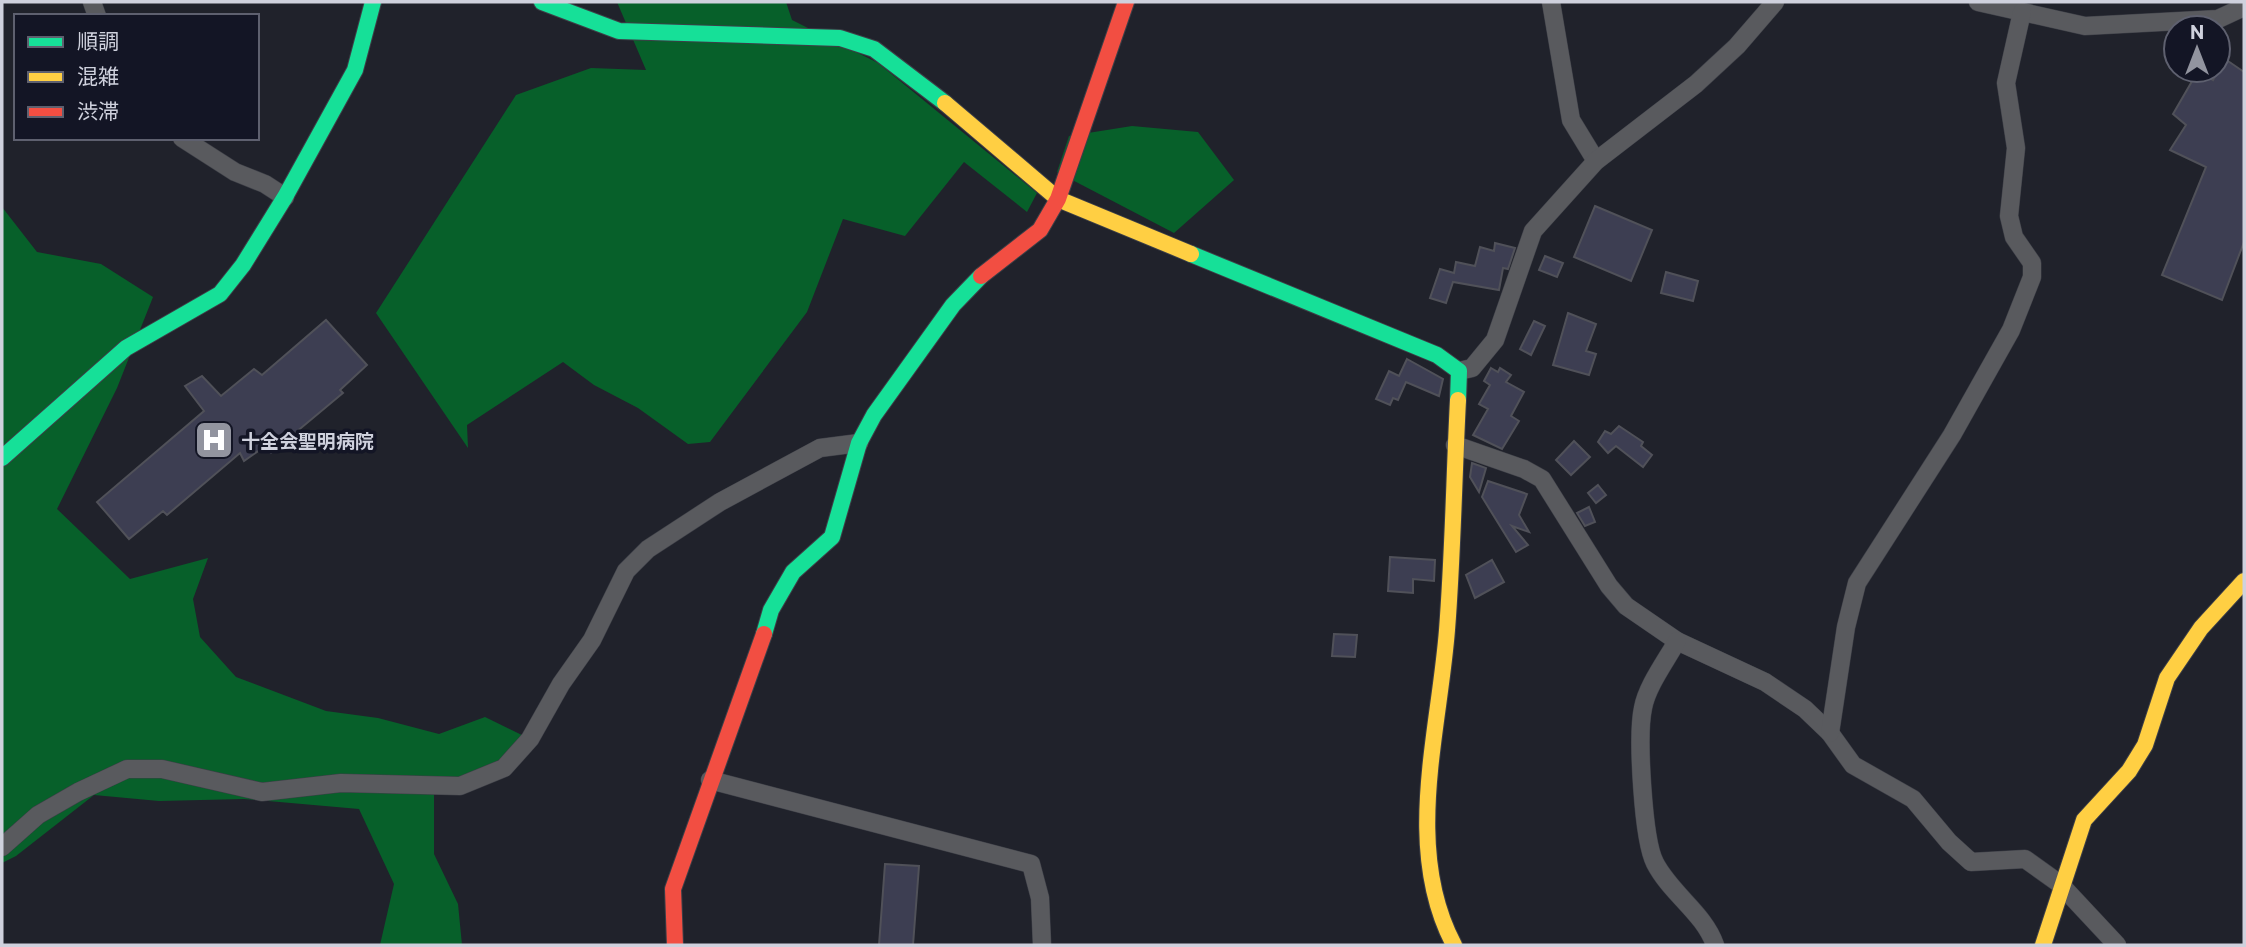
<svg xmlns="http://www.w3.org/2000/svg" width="2246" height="947" font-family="Commissioner,'Noto Sans JP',sans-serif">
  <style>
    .forest { fill: #07602a }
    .building { fill: #3d3e52; stroke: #505159; stroke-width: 2 }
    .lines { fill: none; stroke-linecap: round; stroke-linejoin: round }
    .street-casing { stroke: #3d3f47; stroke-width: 19 }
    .fast-casing { stroke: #3d3f47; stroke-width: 18 }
    .slow-casing { stroke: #3d3f47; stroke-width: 18 }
    .jam-casing { stroke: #3d3f47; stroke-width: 18 }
    .street { stroke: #595a5e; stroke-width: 18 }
    .fast { stroke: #16e098; stroke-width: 16 }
    .slow { stroke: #ffcf43; stroke-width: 16 }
    .jam { stroke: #f24e42; stroke-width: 16 }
    .labels { text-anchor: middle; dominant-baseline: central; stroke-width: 7; stroke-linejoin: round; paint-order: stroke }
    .poi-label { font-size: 19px; font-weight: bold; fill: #cfd1dd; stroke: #131525; text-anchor: start }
  </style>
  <rect width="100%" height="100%" fill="#20222b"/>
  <g class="forest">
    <polygon points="617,2 786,2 792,20 878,63 1037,193 1027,212 964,162 905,236 843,219 807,312 710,442 688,444 638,408 594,385 563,362 467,425 468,448 376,313 516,95 591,68 646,70"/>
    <polygon points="1132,126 1198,132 1234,180 1174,233 1057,172 1069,136"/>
    <polygon points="2,207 37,252 101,264 153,297 117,388 57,509 130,579 208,558 193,599 200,637 236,677 326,711 378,718 439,734 485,717 530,739 499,760 434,793 434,854 458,904 462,945 380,945 394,884 359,809 244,799 159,801 94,795 16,856 2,863"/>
  </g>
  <g class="building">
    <polygon points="2225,59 2244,72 2244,242 2222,300 2162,275 2206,167 2170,150 2186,125 2173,114 2198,71 2213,80"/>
    <polygon points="1595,206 1652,230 1631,281 1574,257"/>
    <polygon points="1495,243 1515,248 1508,269 1503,268 1499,290 1453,282 1446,303 1430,298 1440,269 1454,273 1456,262 1475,266 1480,247 1494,251"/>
    <polygon points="1545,256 1563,263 1557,277 1539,270"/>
    <polygon points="1666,272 1698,281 1693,301 1661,293"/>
    <polygon points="1568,313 1596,324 1586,351 1596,354 1589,375 1553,365"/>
    <polygon points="326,320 367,365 340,390 343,393 271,453 264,447 244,461 240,453 167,515 163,511 129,539 97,502 204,411 185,386 202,376 221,396 254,369 262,375"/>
    <polygon points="1534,321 1545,326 1531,355 1520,349"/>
    <polygon points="1407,359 1443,379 1439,396 1406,382 1398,400 1393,398 1390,405 1376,399 1389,371 1399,376"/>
    <polygon points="1491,368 1498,372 1500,368 1511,375 1506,382 1524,392 1511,416 1519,421 1502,449 1473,435 1488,409 1479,404 1490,385 1484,381"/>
    <polygon points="1619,426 1643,442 1641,446 1652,455 1643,467 1616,446 1608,453 1598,442 1605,431 1611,434"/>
    <polygon points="1574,441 1590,457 1571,475 1556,460"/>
    <polygon points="1472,463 1486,468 1479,492 1470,477"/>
    <polygon points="1488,481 1527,494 1519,515 1529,532 1512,526 1528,545 1516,552 1482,497"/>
    <polygon points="1598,485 1606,495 1596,503 1588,493"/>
    <polygon points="1589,507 1595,522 1585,526 1577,513"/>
    <polygon points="1390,557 1435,560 1434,581 1413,579 1413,593 1388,591"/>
    <polygon points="1492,560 1504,582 1475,598 1466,575"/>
    <polygon points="1334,634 1357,635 1355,657 1332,656"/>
    <polygon points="885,864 919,866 913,945 879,945"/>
  </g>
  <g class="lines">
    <defs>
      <g id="street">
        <polyline points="92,2 97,16"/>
        <polyline points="1551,2 1571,120 1596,161"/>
        <polyline points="1978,2 2085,26 2218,19 2244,7"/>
        <polyline points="182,138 235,172 265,184 285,197"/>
        <polyline points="1459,371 1472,368 1495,340 1533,231 1596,161 1696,84 1737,46 1775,2"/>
        <polyline points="1455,445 1524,469 1542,479 1609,586 1626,606 1677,641 1765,682 1805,709 1830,733 1853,765 1913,799 1949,842 1971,862 2025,859 2060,884 2117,945"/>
        <path d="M1677 641C1666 661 1647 686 1643 708 1637 736 1643 840 1655 863 1671 894 1704 913 1715 945"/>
        <polyline points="1830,733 1846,627 1857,583 1952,435 2011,330 2032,277 2032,263 2014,237 2009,216 2016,148 2006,83 2022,12"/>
        <polyline points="710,780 1031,864 1040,898 1042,945"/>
        <polyline points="2,847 38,815 78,792 127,769 162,769 262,792 341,783 460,786 504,768 530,739 561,684 592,640 626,571 648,549 720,502 820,448 859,443"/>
      </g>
      <g id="fast">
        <polyline points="542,2 619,31 840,38 874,49 945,103"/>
        <polyline points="1191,254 1437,355 1459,371 1458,400"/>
        <polyline points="2,458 126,348 220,294 243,265 285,197 355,70 373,2"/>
        <polyline points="764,634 771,610 793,572 832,537 859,443 874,415 953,305 981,276"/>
      </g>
      <g id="slow">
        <polyline points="945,103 1058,199 1191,254"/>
        <path d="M1454 945C1403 849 1439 733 1447 630 1453 553 1454 477 1458 400"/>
        <polyline points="2043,945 2084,820 2129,771 2145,745 2167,678 2201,628 2244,581"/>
      </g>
      <g id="jam">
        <polyline points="981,276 1040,230 1058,199 1126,2"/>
        <polyline points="675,945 673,889 764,634"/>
      </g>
    </defs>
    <use href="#street" class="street-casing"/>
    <use href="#fast" class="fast-casing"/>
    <use href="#slow" class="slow-casing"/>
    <use href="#jam" class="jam-casing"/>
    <use href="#street" class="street"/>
    <use href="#fast" class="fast"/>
    <use href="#slow" class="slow"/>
    <use href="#jam" class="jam"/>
  </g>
  <defs>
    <symbol id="hospital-square" viewBox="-11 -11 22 22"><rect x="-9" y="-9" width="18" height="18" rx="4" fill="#92949f" stroke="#131525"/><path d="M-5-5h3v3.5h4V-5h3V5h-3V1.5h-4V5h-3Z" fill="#fff"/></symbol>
  </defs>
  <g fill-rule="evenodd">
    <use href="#hospital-square" x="192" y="418" width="44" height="44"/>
  </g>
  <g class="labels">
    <g class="poi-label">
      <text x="241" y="440">十全会聖明病院</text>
    </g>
  </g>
  <rect width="2246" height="947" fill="none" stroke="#cfd1dd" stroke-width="7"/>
  <rect x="14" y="14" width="245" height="126" fill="#131525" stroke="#5e606f" stroke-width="2"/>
  <rect x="28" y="37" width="35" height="10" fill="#16e098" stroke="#5e606f" stroke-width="2"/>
  <text x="77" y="49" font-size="21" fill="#cfd1dd">順調</text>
  <rect x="28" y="72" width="35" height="10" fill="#ffcf43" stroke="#5e606f" stroke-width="2"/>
  <text x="77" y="84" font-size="21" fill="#cfd1dd">混雑</text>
  <rect x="28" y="107" width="35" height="10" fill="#f24e42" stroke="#5e606f" stroke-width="2"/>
  <text x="77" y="119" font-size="21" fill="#cfd1dd">渋滞</text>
  <g transform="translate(2197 49)"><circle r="33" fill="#131525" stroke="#5e606f" stroke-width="2"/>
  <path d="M0-5L12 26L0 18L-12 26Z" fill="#92949f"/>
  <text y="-10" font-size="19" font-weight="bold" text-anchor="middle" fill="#cfd1dd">N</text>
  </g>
</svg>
